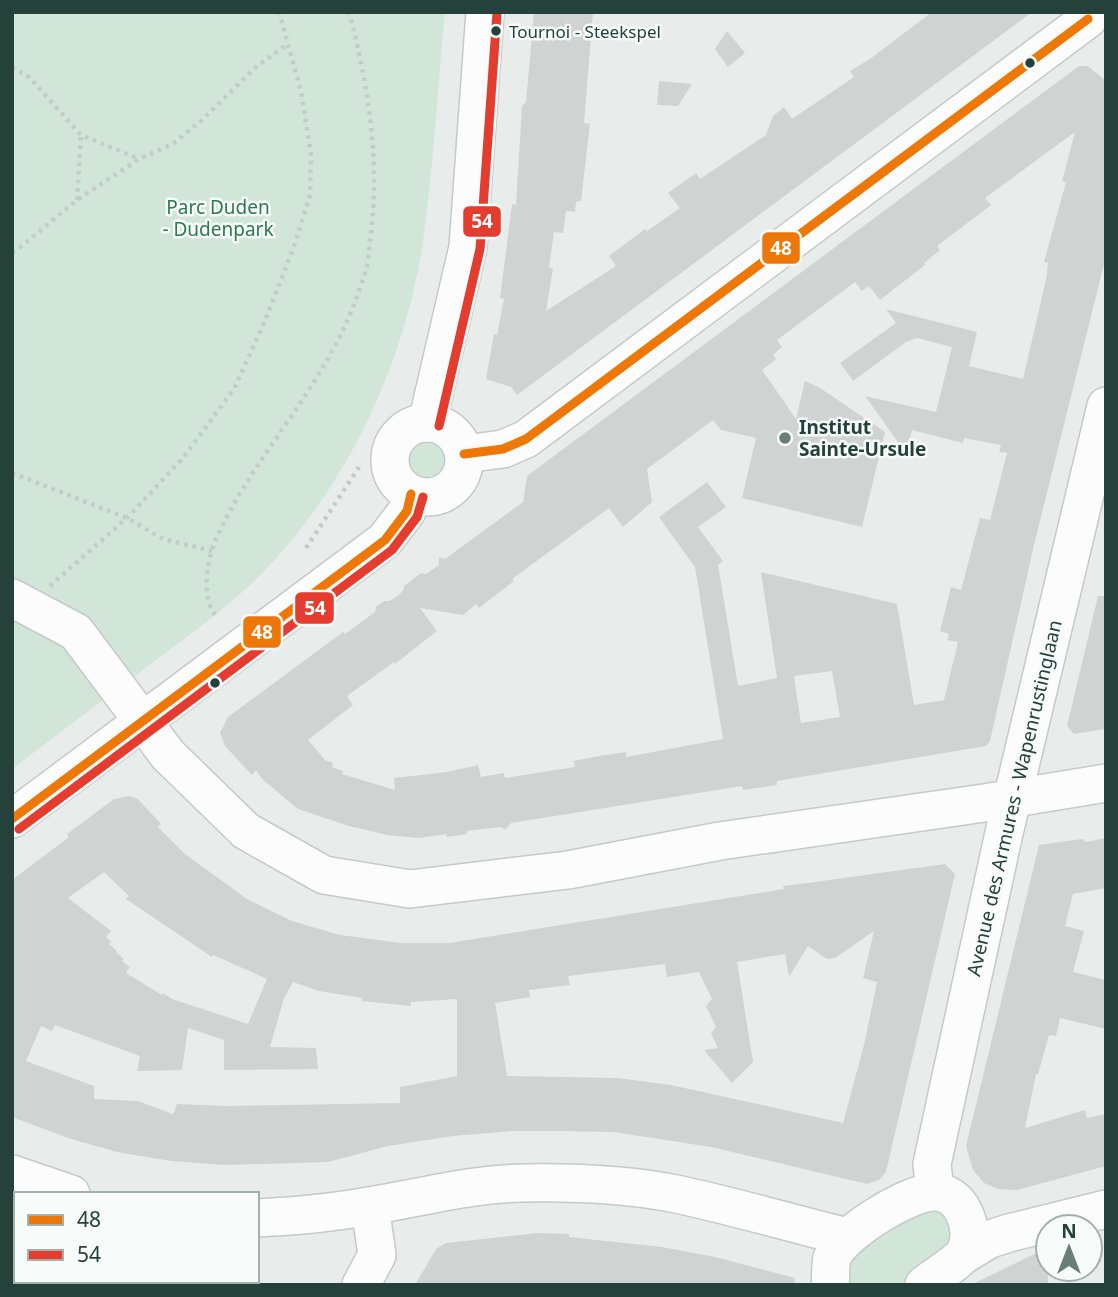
<svg xmlns="http://www.w3.org/2000/svg" width="1118" height="1297" font-family="'Noto Sans',sans-serif">
  <style>
    .green { fill: #d1e6d8 }
    .building { fill: #cfd4d2; fill-rule: evenodd }
    .lines { fill: none; stroke-linecap: round; stroke-linejoin: round }
    .minor-casing { stroke: #c5cac8; stroke-width: 40 }
    .path { stroke: #c3ccca; stroke-width: 4.5; stroke-dasharray: 3.5 5; stroke-linecap: butt }
    .minor { stroke: #fcfcfc; stroke-width: 37 }
    .bus-1-casing { stroke: #f7fbf9; stroke-width: 14 }
    .bus-2-casing { stroke: #f7fbf9; stroke-width: 14 }
    .bus-1 { stroke: #ed7807; stroke-width: 9 }
    .bus-2 { stroke: #e43c2e; stroke-width: 9 }
    .bus-dot { fill: #24423a; stroke: #f7fbf9; stroke-width: 2.5 }
    .poi-dot { fill: #697e78; stroke: #f7fbf9; stroke-width: 2.5 }
    .labels { text-anchor: middle; dominant-baseline: central; stroke-width: 5; stroke-linejoin: round; paint-order: stroke }
    .bus-label { font-size: 17px; fill: #24423a; stroke: #f7fbf9; text-anchor: start }
    .park-label { font-size: 19px; fill: #2d7a4b; stroke: #f7fbf9 }
    .poi-label { font-size: 19px; font-weight: bold; fill: #24423a; stroke: #f7fbf9; text-anchor: start }
    .street-label { font-size: 19px; fill: #24423a; stroke: #f7fbf9 }
    .line-badge { stroke: #f7fbf9; stroke-width: 2.5 }
    .badge-label { font-size: 19px; text-anchor: middle; font-weight: bold; fill: #fff }
  </style>
  <rect width="100%" height="100%" fill="#e8edeb"/>
  <g class="green">
    <path d="M12 12H445C438 86 434 160 424 234 407 362 345 494 251 584 220 613 185 638 152 663 105 698 59 734 12 769Z"/>
    <circle cx="429" cy="460" r="19"/>
    <polygon points="927,1204 947,1215 954,1236 946,1257 906,1285 847,1285 849,1255"/>
  </g>
  <g class="building">
    <polygon points="534,12 593,12 584,123 590,124 581,201 576,202 575,212 566,211 563,233 554,232 549,268 553,268 546,311 616,266 609,256 645,229 647,231 680,208 668,193 696,173 700,179 766,135 773,116 784,107 792,119 854,77 850,71 870,59 932,12 1032,12 517,395 511,387 486,379 494,334 497,335 504,299 500,298 512,204 516,205 522,106 526,102"/>
    <polygon points="727,31 745,53 728,67 715,49"/>
    <path d="M1079 66H1088L1106 81V256L1034 545 990 741 986 746 777 781V785L743 790 742 786 511 823 505 830 501 827 467 831V834L447 837 446 834 419 838 387 835 349 826 298 809 262 779 256 770 252 775 225 746 220 733 228 717 343 632 345 634 375 612 376 607 384 601H389L396 597 403 591 404 586 421 573 426 574 439 565V557L445 559 523 502 527 476ZM1075 132 1062 181 1066 182 1044 262 1048 263 1047 275 1023 379 969 366 977 332 886 309 896 323 840 363 853 381 906 342 917 338 952 347 936 412 865 396 906 453 912 430 963 443 964 438 1001 445 999 452 1007 453 990 520 980 518 961 590 951 587 940 631 949 634 947 640 958 642 944 700 914 705 897 604 761 572 777 678 738 686 718 565 723 561 698 527 726 507 707 482 659 517 695 567 723 739 626 757V752L599 756 574 761 575 767 505 778 504 773 481 777 478 765 447 772 394 778 395 790 342 774 343 771 332 767 333 763 325 760 308 740 353 705 347 696 394 662 395 664 437 631 420 608 463 615 476 604 479 608 514 581 512 579 609 508 623 527 652 502 647 469 713 420 721 430 756 438 742 498 862 527 885 432 820 388 805 381 796 419 762 370 776 359 773 355 782 347 777 340 855 282 862 291 869 286 880 300 925 265 924 263 940 250 937 246 991 205 985 198ZM832 671 840 717 801 723 794 676Z"/>
    <polygon points="659,81 692,84 678,106 657,105"/>
    <polygon points="1098,596 1106,596 1106,729 1074,734 1067,726"/>
    <path d="M129 796 138 799 161 824 158 827 185 854 247 899 292 921 340 935 401 943H449L784 889 783 886 800 884 945 864 955 874 886 1172 879 1180 867 1184 711 1147 613 1132 562 1131H512L453 1136 388 1146 328 1162 225 1165 171 1161 117 1152 71 1139 12 1117V880L69 837 67 834 114 799ZM104 872 129 896 126 899 212 957 213 955 267 979 248 1024 172 999 163 993 162 995 126 973 130 967 122 961 124 959 116 952 117 951 109 944 111 942 106 937 111 931 68 898ZM874 931 863 978 877 982 864 1045 843 1123 671 1085 617 1078 507 1076 495 1003 530 997 529 990 570 985 568 976 665 964 667 977 699 972 712 999 706 1006 716 1027 711 1033 718 1048 704 1050 732 1083 753 1062 737 962 785 954 789 977 808 946 827 959 835 958ZM293 982 319 991 362 998V1001L411 1006V1002L457 999V1076L400 1087V1103L226 1106 177 1104 173 1114 138 1101 94 1099V1086L26 1061 41 1026 52 1031 55 1025 140 1056 137 1071 182 1070 188 1028 224 1040V1070L318 1069 316 1048 270 1047 284 998Z"/>
    <polygon points="1106,838 1106,888 1073,894 1065,926 1084,931 1073,972 1106,980 1106,1029 1060,1018 1056,1036 1049,1035 1038,1074 1036,1074 1025,1128 1085,1110 1087,1118 1106,1114 1106,1166 1017,1190 998,1189 984,1183 973,1170 966,1146 1039,845 1082,839 1086,842"/>
    <polygon points="538,1233 569,1234 569,1237 662,1247 715,1257 795,1278 794,1285 415,1285 436,1249 446,1243"/>
    <polygon points="1048,1249 1048,1285 971,1285 1028,1257"/>
  </g>
  <g class="lines">
    <defs>
      <g id="minor">
        <polyline points="427,423 468,247 485,12"/>
        <circle cx="427" cy="460" r="37"/>
        <polyline points="464,454 503,449 526,439 1088,19"/>
        <polyline points="12,598 76,632 168,755 246,831 324,875 410,889 568,870 720,841 984,803 1106,783"/>
        <polyline points="12,819 385,540 407,511 411,494"/>
        <polyline points="12,1174 71,1194"/>
        <polyline points="935,1191 932,1164 1004,833 1106,406"/>
        <path d="M257 1218C295 1216 332 1213 369 1206 420 1198 470 1184 522 1183 573 1182 626 1184 676 1194 733 1206 790 1223 847 1237"/>
        <polyline points="12,1250 16,1245"/>
        <polyline points="965,1254 990,1239 1009,1233 1106,1209"/>
        <polyline points="361,1285 377,1255 370,1206"/>
        <path d="M830 1285C831 1277 830 1266 832 1258 840 1234 908 1193 933 1192 961 1190 977 1229 965 1252 960 1261 934 1277 924 1285"/>
      </g>
    </defs>
    <use href="#minor" class="minor-casing"/>
    <g class="path">
      <polyline points="12,67 29,77 81,135 139,159"/>
      <polyline points="77,200 81,135"/>
      <polyline points="12,252 17,250 77,200 139,159 173,144 203,119 257,66 288,44"/>
      <polyline points="12,473 127,518 163,539 212,551"/>
      <polyline points="306,548 359,467"/>
      <polyline points="50,586 127,518 183,458 234,389 264,323 295,244 310,195 311,155 301,91 279,12"/>
      <path d="M215 615C201 595 207 560 216 539 246 472 296 417 331 353 346 327 357 299 366 270 369 258 369 245 371 233 380 160 368 83 349 12"/>
    </g>
    <use href="#minor" class="minor"/>
    <defs>
      <g id="bus-1">
        <polyline points="464,454 503,449 526,439 1088,19"/>
        <polyline points="12,819 385,540 407,511 411,494"/>
      </g>
      <g id="bus-2">
        <polyline points="439,426 480,249 497,13"/>
        <polyline points="19,829 392,550 417,517 423,497"/>
      </g>
    </defs>
    <use href="#bus-1" class="bus-1-casing"/>
    <use href="#bus-2" class="bus-2-casing"/>
    <use href="#bus-1" class="bus-1"/>
    <use href="#bus-2" class="bus-2"/>
  </g>
  <g class="bus-dot">
    <circle cx="496" cy="31" r="6"/>
    <circle cx="1030" cy="63" r="6"/>
    <circle cx="215" cy="683" r="6"/>
  </g>
  <circle class="poi-dot" cx="785" cy="438" r="7"/>
  <g class="labels">
    <g class="bus-label">
      <text x="509" y="31">Tournoi - Steekspel</text>
    </g>
    <g class="park-label">
      <text x="218" y="207">Parc Duden<tspan x="218" dy="22">- Dudenpark</tspan></text>
    </g>
    <g class="poi-label">
      <text x="799" y="427">Institut<tspan x="799" dy="22">Sainte-Ursule</tspan></text>
    </g>
    <g class="street-label">
      <text transform="translate(1014 798) rotate(-77)">Avenue des Armures - Wapenrustinglaan</text>
    </g>
  </g>
  <g class="line-badge">
    <rect x="462" y="205" width="40" height="33" rx="7" fill="#e43c2e"/>
    <rect x="761" y="231" width="40" height="34" rx="7" fill="#ed7807"/>
    <rect x="294" y="591" width="41" height="34" rx="7" fill="#e43c2e"/>
    <rect x="242" y="615" width="40" height="34" rx="7" fill="#ed7807"/>
  </g>
  <g class="badge-label">
    <text x="482" y="228">54</text>
    <text x="781" y="255">48</text>
    <text x="315" y="615">54</text>
    <text x="262" y="639">48</text>
  </g>
  <rect width="1118" height="1297" fill="none" stroke="#24423a" stroke-width="28"/>
  <rect x="14" y="1192" width="245" height="91" fill="#f7fbf9" stroke="#a3b1ad" stroke-width="2"/>
  <rect x="28" y="1215" width="35" height="10" fill="#ed7807" stroke="#a3b1ad" stroke-width="2"/>
  <text x="77" y="1227" font-size="21" fill="#24423a">48</text>
  <rect x="28" y="1250" width="35" height="10" fill="#e43c2e" stroke="#a3b1ad" stroke-width="2"/>
  <text x="77" y="1262" font-size="21" fill="#24423a">54</text>
  <g transform="translate(1069 1248)"><circle r="33" fill="#f7fbf9" stroke="#a3b1ad" stroke-width="2"/>
  <path d="M0-5L12 26L0 18L-12 26Z" fill="#697e78"/>
  <text y="-10" font-size="19" font-weight="bold" text-anchor="middle" fill="#24423a">N</text>
  </g>
</svg>
